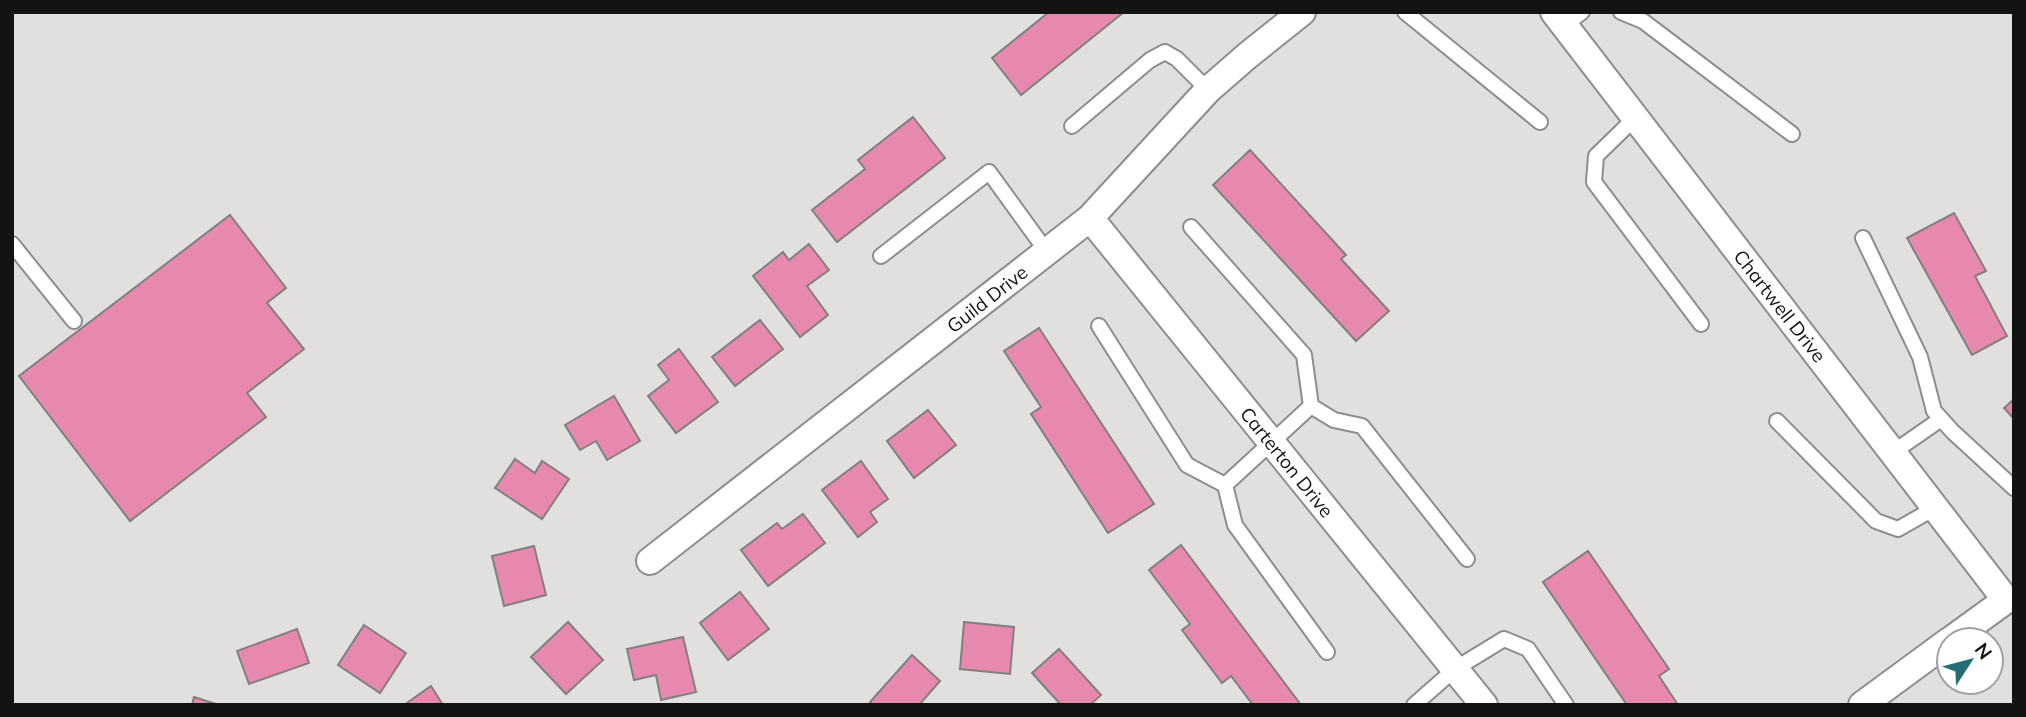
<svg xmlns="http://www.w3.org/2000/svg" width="2026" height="717" font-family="Mulish,sans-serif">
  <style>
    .building { fill: #e789af; stroke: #827f80; stroke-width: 2 }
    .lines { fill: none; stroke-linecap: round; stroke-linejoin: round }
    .service-casing { stroke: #8f8c8d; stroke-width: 18 }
    .minor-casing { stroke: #8f8c8d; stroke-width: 30 }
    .service { stroke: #fff; stroke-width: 14 }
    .minor { stroke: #fff; stroke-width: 26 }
    .labels { text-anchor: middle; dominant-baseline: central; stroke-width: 6; stroke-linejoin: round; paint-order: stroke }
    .street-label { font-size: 19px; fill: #141313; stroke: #fff }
  </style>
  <rect width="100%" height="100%" fill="#e2dfe0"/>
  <g class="building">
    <polygon points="1049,12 1124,12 1021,95 992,58"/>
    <polygon points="913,117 945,158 837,242 812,210 865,169 858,160"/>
    <polygon points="1250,150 1346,255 1341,259 1389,311 1356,341 1213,185"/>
    <polygon points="1954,213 1986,271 1975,276 2007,336 1972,355 1907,238"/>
    <polygon points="230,215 286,288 267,303 304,349 247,393 266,417 130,521 19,376"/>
    <polygon points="809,244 829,270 807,286 828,315 800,337 753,276 783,252 789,260"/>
    <polygon points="760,320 783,349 735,386 712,357"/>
    <polygon points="1039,328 1154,504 1108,533 1031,414 1041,407 1004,351"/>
    <polygon points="679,349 718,402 676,433 648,396 669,380 658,365"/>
    <polygon points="614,396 640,441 607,460 596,441 580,450 565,425"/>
    <polygon points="2014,399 2014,419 2004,408"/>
    <polygon points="928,410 956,445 914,478 887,441"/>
    <polygon points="515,459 535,473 542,461 569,479 542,519 495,488"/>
    <polygon points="861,461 888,499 870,512 877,522 858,537 822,490"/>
    <polygon points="803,514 825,543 768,586 741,550 777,523 782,529"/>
    <polygon points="1181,545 1301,705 1253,705 1231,676 1222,683 1182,630 1190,624 1149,570"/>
    <polygon points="534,546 546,595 504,606 492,556"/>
    <polygon points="1588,551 1669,669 1659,676 1678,705 1627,705 1543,582"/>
    <polygon points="740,592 769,629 728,660 700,623"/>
    <polygon points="568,622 603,660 566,694 531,657"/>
    <polygon points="964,622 1014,627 1010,674 960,669"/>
    <polygon points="364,625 406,653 380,693 338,665"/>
    <polygon points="297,629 309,663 249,684 237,651"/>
    <polygon points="683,637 696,692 661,700 656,675 634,680 627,649"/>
    <polygon points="1059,649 1101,695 1090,705 1061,705 1032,673"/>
    <polygon points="912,655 940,681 919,705 873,705 870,702"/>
    <polygon points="431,686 443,705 404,705"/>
    <polygon points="194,697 219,705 192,705"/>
  </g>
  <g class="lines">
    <defs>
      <g id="service">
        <polyline points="1405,12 1540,122"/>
        <polyline points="1621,12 1643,21 1792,134"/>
        <polyline points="1564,26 1582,12"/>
        <polyline points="1635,118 1596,156 1594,182 1701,324"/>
        <polyline points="1072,126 1150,60 1165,52 1177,59 1208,90"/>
        <polyline points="1191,227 1304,355 1311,406 1334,420 1362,426 1467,559"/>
        <polyline points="1863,238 1920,357 1934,411 1953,432 2014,488"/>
        <polyline points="12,244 74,321"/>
        <polyline points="881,256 989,172 1047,252"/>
        <polyline points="1099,326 1187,465 1225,485"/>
        <polyline points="1311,406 1225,485 1235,525 1327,652"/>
        <polyline points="1777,421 1876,521 1898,529 1935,508"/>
        <polyline points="1892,453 1941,419"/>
        <polyline points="1414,705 1455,669 1504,639 1528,649 1566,705"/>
      </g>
      <g id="minor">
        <polyline points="1554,12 2006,600 1951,640"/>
        <polyline points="1090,218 1484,705"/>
        <polyline points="650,561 1090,218 1208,90 1247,56 1302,12"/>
        <polyline points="1862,705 1949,641"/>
      </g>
    </defs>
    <use href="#service" class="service-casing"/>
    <use href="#minor" class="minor-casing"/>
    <use href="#service" class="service"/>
    <use href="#minor" class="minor"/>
  </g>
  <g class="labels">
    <g class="street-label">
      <text transform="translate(987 299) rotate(-38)">Guild Drive</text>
      <text transform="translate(1780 306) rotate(52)">Chartwell Drive</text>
      <text transform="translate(1287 462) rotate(51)">Carterton Drive</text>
    </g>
  </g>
  <rect width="2026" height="717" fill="none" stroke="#141313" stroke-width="28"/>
  <g transform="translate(1970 661) rotate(54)"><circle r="33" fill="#ffffff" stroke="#a1a1a1" stroke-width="2"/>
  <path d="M0-5L12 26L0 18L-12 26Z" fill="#236d75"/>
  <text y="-10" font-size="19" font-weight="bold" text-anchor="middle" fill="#141313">N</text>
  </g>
</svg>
